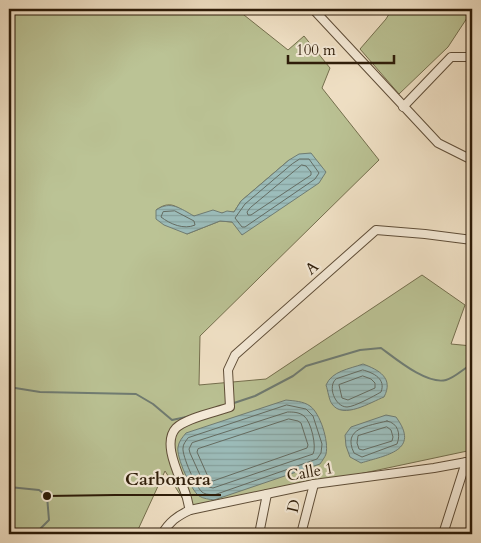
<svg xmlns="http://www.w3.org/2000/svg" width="481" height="543" font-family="Cardo,serif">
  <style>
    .garden { fill: #bbc395; stroke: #746f4e; fill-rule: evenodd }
    .water { fill: url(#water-rules); stroke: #6f7c73 }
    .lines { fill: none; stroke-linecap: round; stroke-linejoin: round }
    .shore { stroke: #646c62; stroke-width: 1 }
    .stream { stroke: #6f7c73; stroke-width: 2 }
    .street-casing { stroke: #5e4d38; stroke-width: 10 }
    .street { stroke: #f7eddb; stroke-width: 8 }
    .labels { text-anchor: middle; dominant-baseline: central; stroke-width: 4.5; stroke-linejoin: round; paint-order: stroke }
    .street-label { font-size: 16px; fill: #2c1b08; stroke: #f7eddb }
    .leader { fill: none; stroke: #2c1b08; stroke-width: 2 }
    .callout-dot { fill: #2c1b08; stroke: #f7eddb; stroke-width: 2 }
    .callout-label { font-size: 18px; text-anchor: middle; font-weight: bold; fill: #2c1b08; stroke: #f7eddb; stroke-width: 4.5; stroke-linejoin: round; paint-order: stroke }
  </style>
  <defs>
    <pattern id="water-rules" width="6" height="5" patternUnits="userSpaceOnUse" patternTransform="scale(1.25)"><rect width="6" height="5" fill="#9cbdbb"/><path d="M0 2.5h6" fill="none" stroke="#87a29f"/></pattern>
  </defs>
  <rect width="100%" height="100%" fill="#f2e3c8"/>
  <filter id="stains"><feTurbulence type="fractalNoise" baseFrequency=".004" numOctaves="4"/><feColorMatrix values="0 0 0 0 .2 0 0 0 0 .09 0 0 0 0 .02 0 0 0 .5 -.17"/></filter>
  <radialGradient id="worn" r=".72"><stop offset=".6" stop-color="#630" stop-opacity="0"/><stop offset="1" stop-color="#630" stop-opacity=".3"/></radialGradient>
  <g class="garden">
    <path d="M9 9H240L239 11 288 50 304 36 330 68 322 88 379 160 200 336 199 385 266 379 422 275 465 305 451 344 472 346V450L190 510 165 471 136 534H9ZM289 160 232 222 220 221 187 234 156 210C174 197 179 212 194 216 205 219 222 211 234 212L241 201Z"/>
    <polygon points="392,9 462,9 469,15 448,47 399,94 360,49 386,19"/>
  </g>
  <g class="water">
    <path d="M311 153 326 172 319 183 242 235 232 222 220 221 187 234 164 225 156 219V210C171 200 181 209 194 216L213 210 222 213 227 211 234 212 241 201 289 160 299 154Z"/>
    <path d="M363 364C379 370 394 378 384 397 371 402 343 420 332 404 329 400 328 391 326 385 332 371 349 369 363 364Z"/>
    <path d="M286 400C294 401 303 401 310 406 320 413 329 441 326 454 325 457 322 461 320 464L214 500C209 499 204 499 199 496 191 490 176 457 178 447 179 441 182 438 186 433Z"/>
    <path d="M386 415 396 417C421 451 386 455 361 463L350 457 346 446 345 435 351 427Z"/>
  </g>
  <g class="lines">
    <g class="shore">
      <polygon points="300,159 309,159 319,173 315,179 245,227 242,227 235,218 245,204 292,164"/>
      <polygon points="302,165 306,166 311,172 311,175 251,215 248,215 247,212 250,208"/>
      <path d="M175 211 194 221 195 225C184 230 170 224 161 217L163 212Z"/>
      <path d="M363 370C374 373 386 379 381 392 374 396 354 407 347 407 335 407 327 386 336 379Z"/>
      <polygon points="363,376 371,379 375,383 375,388 348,400 342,398 339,385"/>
      <path d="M287 405 306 409 313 416 322 444 321 453 317 459 214 495C210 494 206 495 202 492 196 487 182 456 183 448 183 444 186 441 188 438Z"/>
      <path d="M288 412C293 412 299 412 304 416 311 421 317 447 313 454L213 488 205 486 190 453 189 449 192 443Z"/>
      <polygon points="289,419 298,421 301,423 308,445 307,448 213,481 209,479 197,452 198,449"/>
      <path d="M387 421C398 423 401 434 397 444L362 457 354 453C342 428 368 426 387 421Z"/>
      <polygon points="387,427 391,430 393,437 392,441 363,450 359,449 357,443 358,436"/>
    </g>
    <g class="stream">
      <polyline points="9,387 40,392 136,394 153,404 172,420 191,416"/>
      <path d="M231 404 255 396 293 376 306 366 360 350 381 348C396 359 427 385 446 380 454 378 462 370 469 366H472"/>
      <polyline points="9,487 39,490 47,496 49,520 35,534"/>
    </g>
    <defs>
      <g id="street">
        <polyline points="313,9 438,143 472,160"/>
        <polyline points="403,107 451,57 472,57"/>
        <path d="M190 510C188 505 188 500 186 495 181 478 161 444 176 428 186 418 216 412 230 407L228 370 235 355 376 230 425 234 472 240"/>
        <path d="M162 534C169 522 177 516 190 510L314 484 434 468 472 461"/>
        <polyline points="259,534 267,494"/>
        <polyline points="301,534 314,484"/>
        <polyline points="443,534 466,462"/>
      </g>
    </defs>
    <use href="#street" class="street-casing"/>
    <use href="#street" class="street"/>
  </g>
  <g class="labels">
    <g class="street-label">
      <text transform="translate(312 268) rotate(-42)">A</text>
      <text transform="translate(310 472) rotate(-10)">Calle 1</text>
      <text transform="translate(294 506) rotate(-76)">D</text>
    </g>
  </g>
  <path class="leader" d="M47 496L115 495H221"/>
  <circle class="callout-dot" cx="47" cy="496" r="5"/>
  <g class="callout-label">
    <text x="168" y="485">Carbonera</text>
  </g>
  <rect width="481" height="543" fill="none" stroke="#f2e3c8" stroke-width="30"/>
  <rect x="10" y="10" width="461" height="523" fill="none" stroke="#2c1b08" stroke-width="2.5"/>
  <rect x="15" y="15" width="451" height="513" fill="none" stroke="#2c1b08"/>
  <path d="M288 55v8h106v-8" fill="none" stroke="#2c1b08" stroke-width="2.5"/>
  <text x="296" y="55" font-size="15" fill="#2c1b08" stroke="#f7eddb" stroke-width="4" paint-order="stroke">100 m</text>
  <rect width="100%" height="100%" filter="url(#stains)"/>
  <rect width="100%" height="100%" fill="url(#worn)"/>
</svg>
